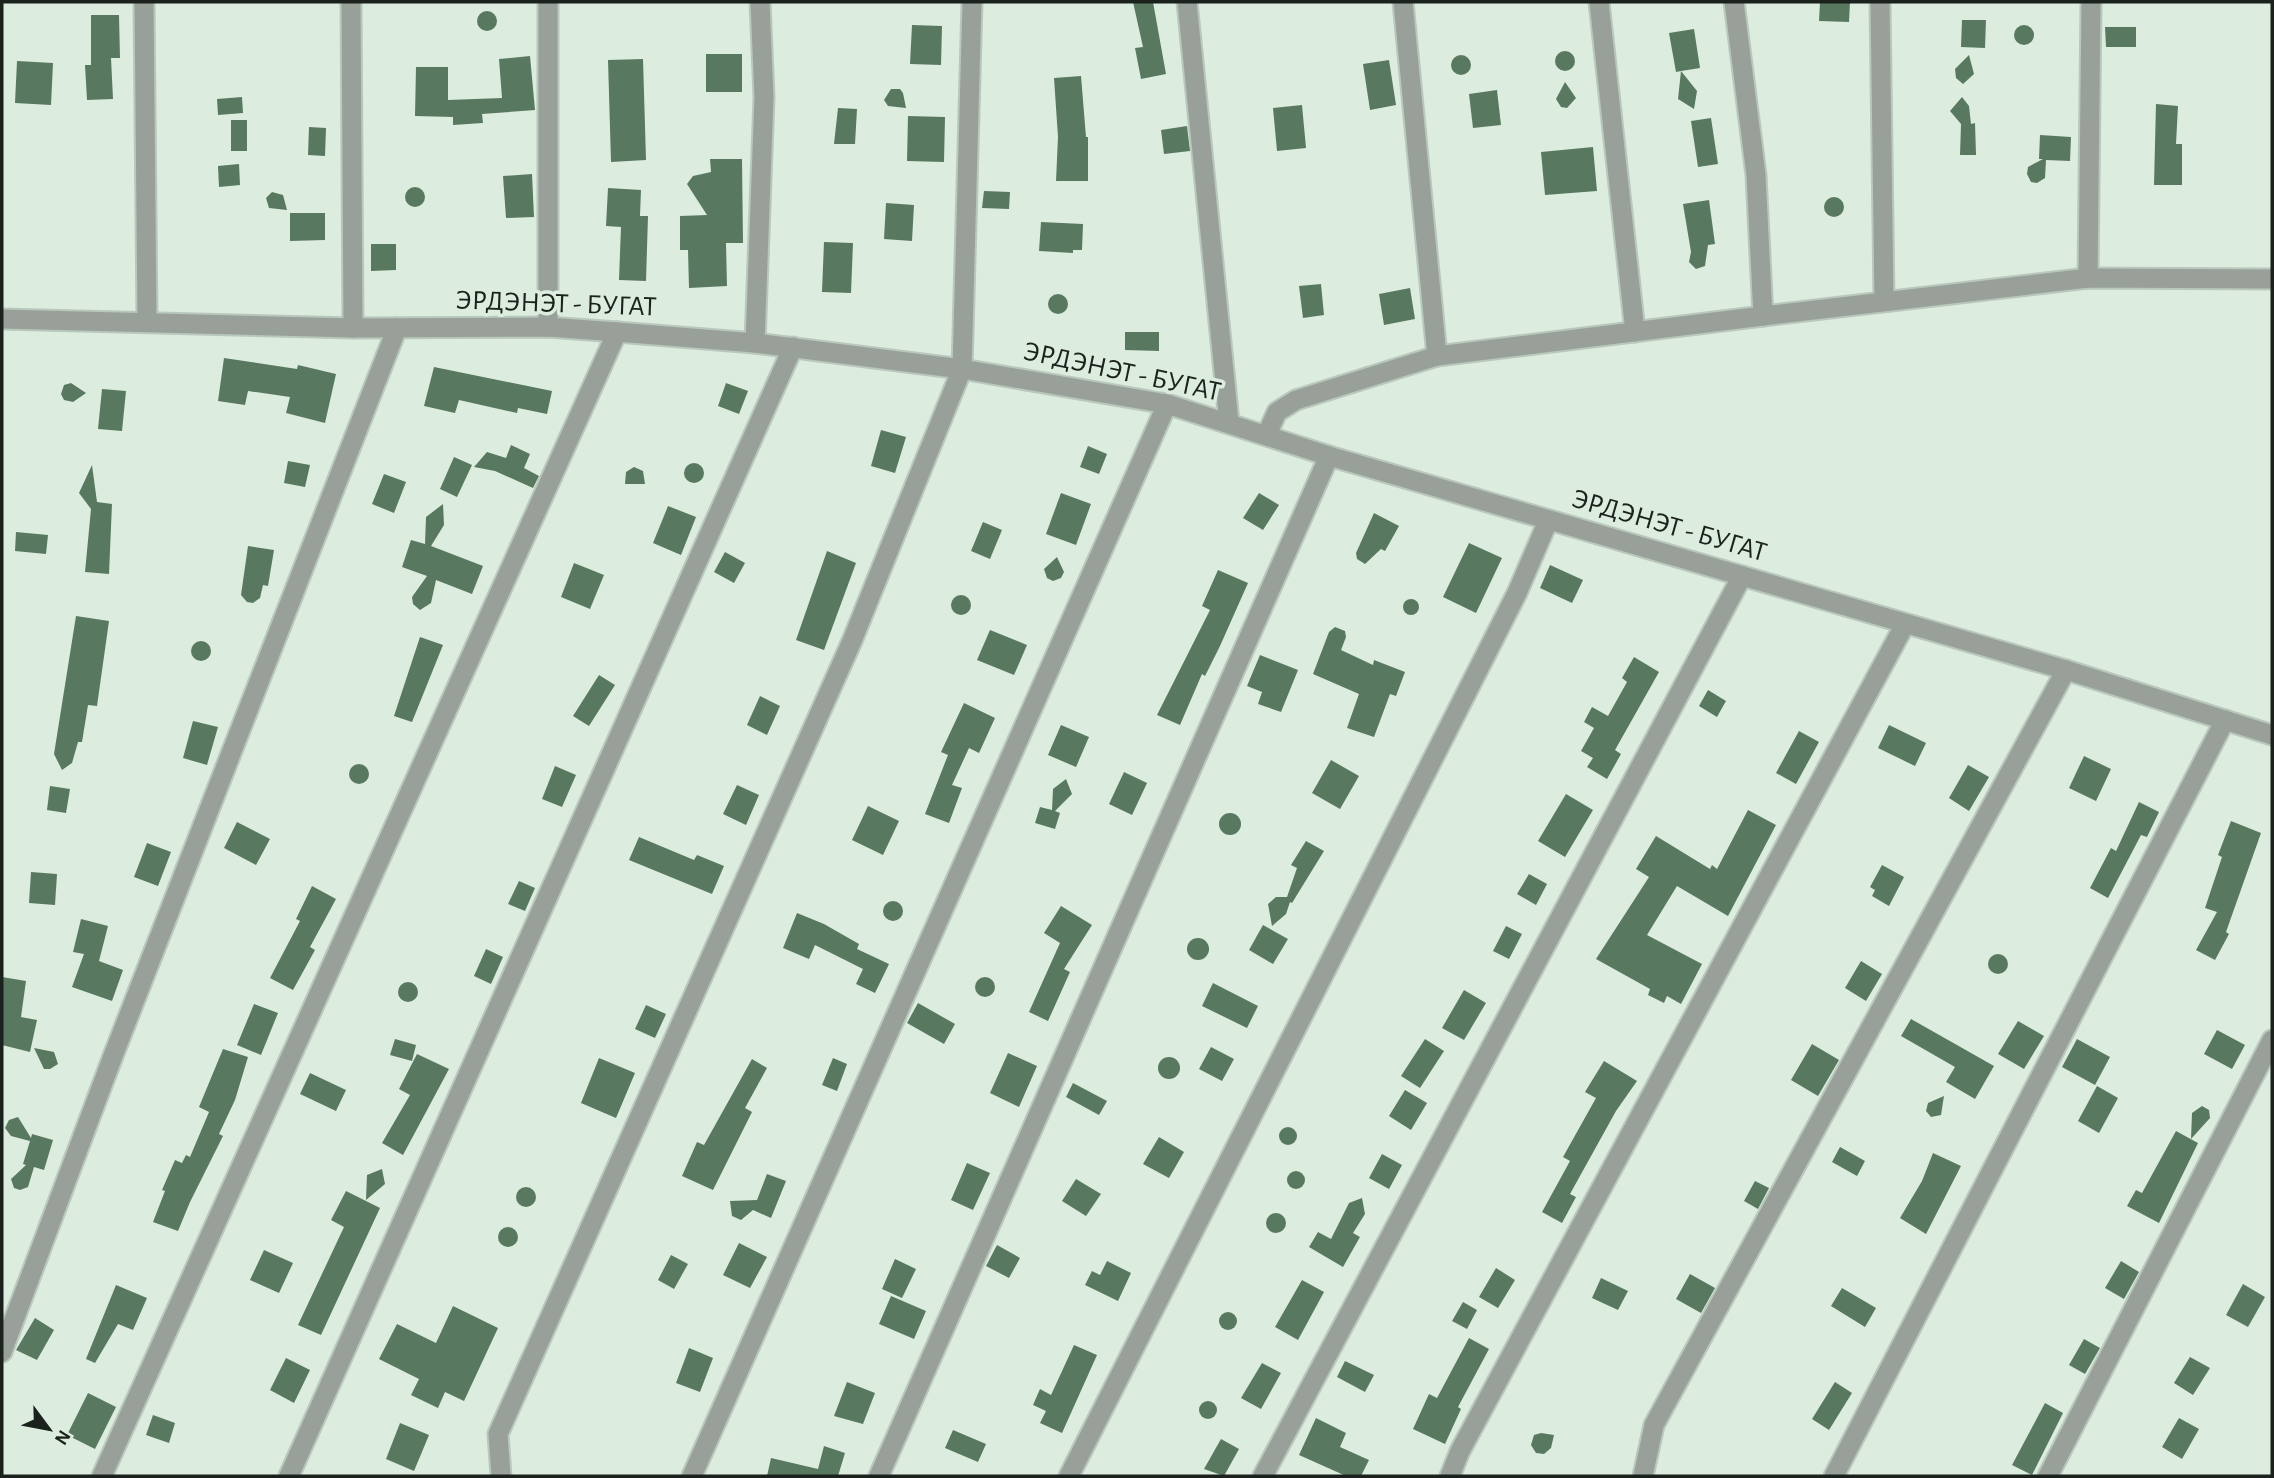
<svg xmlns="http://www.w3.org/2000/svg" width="2274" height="1478" font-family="'Alegreya Sans',sans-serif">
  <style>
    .building { fill: #597860 }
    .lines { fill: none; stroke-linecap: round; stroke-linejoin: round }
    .minor-casing { stroke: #b9c8bc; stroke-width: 23 }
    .tertiary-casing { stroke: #b9c8bc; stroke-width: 23 }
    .minor { stroke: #99a09a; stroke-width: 19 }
    .tertiary { stroke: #99a09a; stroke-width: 19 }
    .labels { text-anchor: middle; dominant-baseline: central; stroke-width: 7; stroke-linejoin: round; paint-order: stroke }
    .street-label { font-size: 28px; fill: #1b211c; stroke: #dceddf }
  </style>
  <rect width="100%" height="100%" fill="#dceddf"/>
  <g class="building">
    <polygon points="1133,2 1153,2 1166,74 1141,79 1135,48 1143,47"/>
    <polygon points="1820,2 1850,2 1849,22 1819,21"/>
    <circle cx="487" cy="21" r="10"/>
    <polygon points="91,15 119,15 120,58 111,58 113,99 87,100 85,65 91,65"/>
    <polygon points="1962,20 1986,20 1985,48 1961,47"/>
    <polygon points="912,25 942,26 941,65 910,64"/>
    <circle cx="2024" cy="35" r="10"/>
    <polygon points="2105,27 2136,27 2136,47 2106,47"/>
    <polygon points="1694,29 1700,68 1681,71 1697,91 1694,109 1678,99 1681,71 1676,72 1669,33"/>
    <circle cx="1565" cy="61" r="10"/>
    <rect x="706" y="54" width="36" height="38"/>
    <circle cx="1461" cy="65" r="10"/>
    <polygon points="1969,55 1974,74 1963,84 1956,78 1955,69"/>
    <polygon points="530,56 535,110 482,114 483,123 453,125 453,117 415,116 416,67 448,67 448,100 502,98 499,59"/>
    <polygon points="643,59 646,160 611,162 608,60"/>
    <polygon points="1389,60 1396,105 1370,110 1363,64"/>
    <polygon points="17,61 53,63 51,105 15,103"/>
    <polygon points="1081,76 1086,137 1088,137 1088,181 1056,181 1058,137 1054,78"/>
    <polygon points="1565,82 1576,98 1567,108 1561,107 1556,99"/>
    <polygon points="891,89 900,89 903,93 906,108 888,106 884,100"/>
    <polygon points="1497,90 1501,125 1473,128 1469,94"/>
    <polygon points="242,97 243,113 218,115 217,99"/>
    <polygon points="1962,97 1969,106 1971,124 1975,123 1976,155 1960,155 1961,124 1950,111"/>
    <polygon points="2156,104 2178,106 2176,144 2182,144 2182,185 2154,185"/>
    <polygon points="1302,105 1306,148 1277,151 1273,108"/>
    <polygon points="838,108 857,109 855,144 834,144"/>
    <polygon points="908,116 945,117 944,162 907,161"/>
    <polygon points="1711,118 1718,164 1698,167 1691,121"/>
    <rect x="231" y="120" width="16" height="31"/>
    <polygon points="1187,126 1190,151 1164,154 1161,130"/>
    <polygon points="309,127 326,128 325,156 308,155"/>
    <polygon points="2040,135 2071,137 2070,161 2046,160 2045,178 2037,183 2031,182 2027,174 2028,167 2043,159 2039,159"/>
    <polygon points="1593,147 1597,191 1545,195 1541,152"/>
    <polygon points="710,159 742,159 743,243 726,243 727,286 689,288 688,250 680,250 680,216 707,215 687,184 693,176 711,172"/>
    <polygon points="239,164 240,185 219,187 218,166"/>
    <polygon points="532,174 534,217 506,218 503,176"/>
    <circle cx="415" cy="197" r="10"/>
    <polygon points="608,188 641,190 640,216 648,216 646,281 619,280 621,227 606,226"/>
    <polygon points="984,191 1010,192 1009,209 982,208"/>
    <polygon points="272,192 283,195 287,210 269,208 266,198"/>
    <circle cx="1834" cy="207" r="10"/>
    <polygon points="1709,200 1715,244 1708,245 1705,266 1696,269 1689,262 1691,252 1683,204"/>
    <polygon points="886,203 914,205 912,241 884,239"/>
    <polygon points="290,213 325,213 325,240 290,241"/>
    <polygon points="1041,222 1083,224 1082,250 1073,250 1073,253 1039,251"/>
    <polygon points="824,242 853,243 851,293 822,292"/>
    <polygon points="371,244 396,244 396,270 371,271"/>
    <polygon points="1321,284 1324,315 1303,318 1299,286"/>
    <polygon points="1410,288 1415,319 1384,325 1379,294"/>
    <circle cx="1058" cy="304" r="10"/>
    <polygon points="1125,332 1159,332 1159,351 1125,350"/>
    <polygon points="224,358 297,369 298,365 336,374 325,423 286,413 290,397 248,391 245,405 218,401"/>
    <polygon points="434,367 552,391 547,414 518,408 517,413 459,400 455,413 424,406"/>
    <polygon points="71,383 86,393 73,402 64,400 61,394 64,385"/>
    <polygon points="726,383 748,391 739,414 718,406"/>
    <polygon points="102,389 126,391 122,431 98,429"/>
    <polygon points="881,430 906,437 895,473 871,466"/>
    <polygon points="511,445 530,454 524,468 539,476 533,488 495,471 474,467 487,452 506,458"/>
    <polygon points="1088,446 1107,454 1099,474 1080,467"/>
    <polygon points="454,457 472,465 457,497 440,489"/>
    <polygon points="288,461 310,465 305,487 284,483"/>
    <circle cx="694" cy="473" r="10"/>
    <polygon points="92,465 97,502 112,504 109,574 85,572 91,509 79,493"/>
    <polygon points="634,467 643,471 645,484 625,484 626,472"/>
    <polygon points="384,474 406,482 394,513 372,504"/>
    <polygon points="1061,493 1091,504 1076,545 1046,534"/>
    <polygon points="1259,493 1279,505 1263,530 1243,518"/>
    <polygon points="443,504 444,525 431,546 483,566 472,594 436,580 431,603 420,610 413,604 412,597 427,576 402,567 411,540 425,544 426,517"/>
    <polygon points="668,506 696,517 681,555 653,543"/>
    <polygon points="1374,513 1399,526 1385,551 1381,549 1365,564 1357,559 1356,553"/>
    <polygon points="983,522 1002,530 990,559 971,551"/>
    <polygon points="16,532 48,535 46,554 15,551"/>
    <polygon points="1469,543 1502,558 1476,613 1443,597"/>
    <polygon points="248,546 274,550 268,586 263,585 260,598 253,603 247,602 241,595"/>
    <polygon points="827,551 856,563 824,650 796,640"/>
    <polygon points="725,552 745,563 734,583 714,572"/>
    <polygon points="1057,557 1064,572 1061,578 1053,581 1047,578 1044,569"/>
    <polygon points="574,563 604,575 590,609 561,597"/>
    <polygon points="1550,565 1583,580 1572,603 1540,588"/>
    <polygon points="1218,570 1248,583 1220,646 1205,676 1202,674 1180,725 1157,715 1210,610 1202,606"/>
    <circle cx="961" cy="605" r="10"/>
    <circle cx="1411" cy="607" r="8"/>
    <polygon points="76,616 109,621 97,706 88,705 82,742 78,742 72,763 62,770 54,754"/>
    <polygon points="1335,627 1345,631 1346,637 1341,650 1373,665 1374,660 1405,672 1396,696 1390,694 1374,737 1347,728 1359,694 1313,674 1329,632"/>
    <polygon points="990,630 1027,645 1014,675 977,660"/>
    <polygon points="420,637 443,645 412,722 394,716"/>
    <circle cx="201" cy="651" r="10"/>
    <polygon points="1260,655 1298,670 1281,712 1258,704 1262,692 1247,686"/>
    <polygon points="1634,657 1659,672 1615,750 1621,754 1607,779 1587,767 1593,758 1581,751 1594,728 1584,722 1592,707 1608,716 1627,682 1622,678"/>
    <polygon points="599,675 615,685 589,726 573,716"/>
    <polygon points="1708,690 1726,701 1717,717 1699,706"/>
    <polygon points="760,696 780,706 767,735 747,725"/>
    <polygon points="964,703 995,718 979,753 969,748 952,785 962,788 949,823 925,814 948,755 941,752"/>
    <polygon points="193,721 218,727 207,765 183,758"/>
    <polygon points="1061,725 1089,737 1076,767 1048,755"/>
    <polygon points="1889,725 1926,743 1915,766 1878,748"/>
    <polygon points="1799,731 1819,742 1796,784 1776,773"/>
    <polygon points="2084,756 2111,769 2096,801 2069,788"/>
    <polygon points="1331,760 1359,776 1340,809 1312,793"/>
    <circle cx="359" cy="774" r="10"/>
    <polygon points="1968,765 1989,777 1969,811 1949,798"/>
    <polygon points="555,766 576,775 562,807 542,799"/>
    <polygon points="1124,772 1147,783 1132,815 1109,804"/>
    <polygon points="1066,779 1072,794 1055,811 1060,813 1055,829 1035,823 1040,807 1052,810 1053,789"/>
    <polygon points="737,785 759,795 746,825 723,814"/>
    <polygon points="50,786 70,789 66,813 47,810"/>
    <polygon points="1566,794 1593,810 1565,857 1538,841"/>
    <polygon points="2139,802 2159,812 2147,837 2141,835 2108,898 2090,888 2111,848 2116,851"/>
    <polygon points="868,806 899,821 883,855 852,840"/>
    <polygon points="1748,810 1776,825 1728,916 1677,886 1647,935 1702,964 1681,1004 1667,996 1664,1003 1648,995 1650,989 1596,959 1649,877 1636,869 1656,836 1710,869 1712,865 1717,869"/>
    <circle cx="1230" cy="824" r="11"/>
    <polygon points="2231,821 2261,833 2226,932 2229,934 2215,960 2196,950 2217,912 2205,908 2222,857 2218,855"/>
    <polygon points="237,822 270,839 256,865 224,848"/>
    <polygon points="639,837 694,860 697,855 724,866 712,894 629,860"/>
    <polygon points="1306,841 1324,851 1292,903 1290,902 1286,914 1272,926 1268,904 1276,897 1287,897 1297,868 1291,865"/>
    <polygon points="147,843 171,852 158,886 134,877"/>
    <polygon points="1882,865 1904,877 1889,906 1872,896 1875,890 1870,887"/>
    <polygon points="31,872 57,874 55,905 29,903"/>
    <polygon points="1529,874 1547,884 1536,905 1517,894"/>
    <polygon points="519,881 535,888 525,911 508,904"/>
    <polygon points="312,886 336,899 310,947 315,950 293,990 270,978 300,921 296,919"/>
    <circle cx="893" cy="911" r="10"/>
    <polygon points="1061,906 1092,925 1064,969 1070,972 1048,1021 1029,1012 1060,943 1044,933"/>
    <polygon points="797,913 824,924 859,944 857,949 889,964 875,993 856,984 863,969 815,945 809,959 783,948"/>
    <polygon points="81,919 108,926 99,961 123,970 112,1001 72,987 84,954 73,952"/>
    <polygon points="1263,925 1288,939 1273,964 1249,950"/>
    <polygon points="1506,926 1522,934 1509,959 1493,951"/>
    <circle cx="1198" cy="949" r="11"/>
    <polygon points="486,949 503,957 491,984 474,976"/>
    <circle cx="1998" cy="964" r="10"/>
    <polygon points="1861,961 1882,974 1866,1001 1845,988"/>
    <polygon points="2,977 26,981 21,1017 37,1020 30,1052 2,1045"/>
    <circle cx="985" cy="987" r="10"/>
    <circle cx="408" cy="992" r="10"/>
    <polygon points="1213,983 1258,1006 1247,1028 1202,1006"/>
    <polygon points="1464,990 1486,1003 1464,1040 1442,1028"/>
    <polygon points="918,1003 955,1024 944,1044 907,1023"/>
    <polygon points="254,1004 278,1013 261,1055 237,1045"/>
    <polygon points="646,1005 666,1014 655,1038 635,1029"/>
    <polygon points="1911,1019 1994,1066 1975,1099 1946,1082 1955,1067 1901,1036"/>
    <polygon points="2018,1021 2044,1036 2024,1069 1998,1054"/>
    <polygon points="2217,1030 2245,1045 2232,1069 2204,1054"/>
    <polygon points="395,1039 416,1045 412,1061 390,1055"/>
    <polygon points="1425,1039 1444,1051 1420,1088 1401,1076"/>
    <polygon points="2077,1039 2110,1057 2095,1085 2062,1067"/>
    <polygon points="1812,1044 1839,1060 1818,1096 1791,1080"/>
    <polygon points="1211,1047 1234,1059 1222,1081 1199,1069"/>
    <polygon points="34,1048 54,1052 58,1064 50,1069 44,1069"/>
    <polygon points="223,1049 248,1057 235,1100 219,1134 223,1136 190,1202 178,1231 153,1222 165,1191 162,1190 175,1160 182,1163 186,1155 190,1157 209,1112 199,1107"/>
    <polygon points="1008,1053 1037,1066 1019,1107 990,1093"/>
    <polygon points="417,1054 449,1069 403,1155 382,1143 410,1095 399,1089"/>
    <circle cx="1169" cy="1068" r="11"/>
    <polygon points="599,1058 635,1073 616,1118 581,1103"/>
    <polygon points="833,1058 847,1064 837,1091 822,1085"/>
    <polygon points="752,1059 767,1068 745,1108 752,1112 713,1190 682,1176 697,1142 704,1145"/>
    <polygon points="1604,1061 1637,1081 1616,1111 1570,1194 1576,1197 1562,1223 1542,1212 1570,1161 1563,1157 1596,1098 1585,1092"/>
    <polygon points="310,1073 346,1090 336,1111 300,1094"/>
    <polygon points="1073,1083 1107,1101 1099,1115 1066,1097"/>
    <polygon points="2097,1086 2118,1098 2099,1133 2078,1121"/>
    <polygon points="1405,1090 1427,1103 1411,1130 1389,1116"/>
    <polygon points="1944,1096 1941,1115 1931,1117 1926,1111 1928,1103"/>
    <polygon points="2202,1106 2209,1110 2210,1118 2191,1139 2192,1113"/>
    <polygon points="18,1117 31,1138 32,1134 53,1140 44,1170 34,1167 28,1187 20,1190 14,1188 11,1179 26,1165 23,1164 30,1141 11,1136 5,1128 9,1120"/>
    <circle cx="1288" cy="1136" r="9"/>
    <polygon points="2176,1131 2198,1143 2159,1223 2127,1206 2136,1190 2142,1193"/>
    <polygon points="1159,1137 1184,1152 1169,1178 1143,1164"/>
    <polygon points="1840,1147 1865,1161 1857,1176 1832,1162"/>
    <polygon points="1933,1153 1961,1166 1926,1234 1900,1218 1922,1181"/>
    <polygon points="1382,1154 1402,1165 1389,1189 1369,1178"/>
    <polygon points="967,1163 990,1173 973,1210 951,1200"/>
    <polygon points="382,1169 385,1184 366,1200 367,1175"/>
    <circle cx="1296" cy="1180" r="9"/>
    <polygon points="767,1174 786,1181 771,1218 753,1210 741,1220 732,1216 730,1201 757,1200"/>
    <polygon points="1076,1179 1101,1194 1086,1216 1062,1201"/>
    <polygon points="1755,1181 1769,1188 1758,1209 1744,1201"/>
    <circle cx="526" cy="1197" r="10"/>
    <polygon points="346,1191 380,1208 321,1335 298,1325 344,1227 331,1220"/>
    <polygon points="1362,1198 1365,1214 1353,1233 1360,1237 1343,1267 1309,1247 1318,1232 1331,1239 1349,1203"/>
    <circle cx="1276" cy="1223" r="10"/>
    <circle cx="508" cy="1237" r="10"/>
    <polygon points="739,1243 767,1257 750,1288 723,1275"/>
    <polygon points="997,1245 1020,1258 1009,1278 986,1266"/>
    <polygon points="264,1250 293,1263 279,1293 250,1280"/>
    <polygon points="671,1255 688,1264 674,1289 658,1280"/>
    <polygon points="895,1259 916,1269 902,1298 882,1289"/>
    <polygon points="1107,1261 1131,1273 1118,1301 1085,1285 1092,1271 1100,1275"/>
    <polygon points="2121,1261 2139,1272 2124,1299 2105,1288"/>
    <polygon points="1496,1268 1515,1280 1498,1308 1479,1297"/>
    <polygon points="1690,1274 1715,1288 1701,1313 1676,1299"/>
    <polygon points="1601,1278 1628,1291 1618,1310 1592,1298"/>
    <polygon points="1302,1280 1324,1292 1298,1340 1275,1327"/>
    <polygon points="2243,1284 2265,1297 2248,1327 2226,1315"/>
    <polygon points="116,1285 147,1298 133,1330 118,1324 95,1363 86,1359"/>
    <polygon points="1842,1288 1876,1308 1865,1327 1831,1306"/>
    <polygon points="891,1296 926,1311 914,1339 879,1324"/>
    <polygon points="1463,1302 1477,1310 1467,1329 1452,1321"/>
    <polygon points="453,1306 498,1328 464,1401 445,1392 438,1408 411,1395 419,1379 379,1359 397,1324 436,1343"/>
    <circle cx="1228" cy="1321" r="9"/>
    <polygon points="35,1318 54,1330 37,1360 16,1350"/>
    <polygon points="1469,1338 1489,1349 1458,1407 1461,1409 1445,1444 1413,1429 1429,1394 1437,1398"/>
    <polygon points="2084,1339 2100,1348 2085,1374 2069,1365"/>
    <polygon points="1074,1345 1097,1355 1062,1433 1040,1423 1046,1411 1033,1405 1040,1389 1051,1395"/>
    <polygon points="689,1348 713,1358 700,1392 676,1383"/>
    <polygon points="2190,1357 2210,1368 2193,1395 2174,1383"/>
    <polygon points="286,1358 310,1370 294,1403 270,1390"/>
    <polygon points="1345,1361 1374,1375 1365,1392 1337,1377"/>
    <polygon points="1262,1363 1281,1373 1261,1409 1241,1398"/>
    <polygon points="847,1382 875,1393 863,1424 834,1416"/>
    <polygon points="1835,1382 1852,1393 1829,1430 1812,1419"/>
    <polygon points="88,1393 116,1407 95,1449 67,1435"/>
    <circle cx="1208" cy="1410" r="9"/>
    <polygon points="2045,1403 2063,1413 2032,1475 2012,1465"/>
    <polygon points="153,1415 175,1423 169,1443 146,1435"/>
    <polygon points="1316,1418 1346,1433 1340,1447 1369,1460 1361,1476 1346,1476 1299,1455"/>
    <polygon points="2179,1418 2199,1429 2182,1459 2162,1447"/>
    <polygon points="400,1423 429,1435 414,1471 386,1459"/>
    <polygon points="953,1430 986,1444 978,1462 945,1448"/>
    <polygon points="1541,1433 1554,1435 1551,1448 1544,1454 1536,1453 1531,1445 1534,1435"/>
    <polygon points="1221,1439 1239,1449 1224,1476 1204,1469"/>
    <polygon points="824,1446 845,1453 838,1476 767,1476 771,1458 818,1469"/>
  </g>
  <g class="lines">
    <defs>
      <g id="minor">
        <polyline points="144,2 147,321"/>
        <polyline points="351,2 353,328"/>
        <polyline points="1187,2 1229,422"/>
        <polyline points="1403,2 1437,356"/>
        <polyline points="1599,2 1635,332"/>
        <polyline points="1734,2 1756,175 1763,316"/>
        <polyline points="1880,2 1884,301"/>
        <polyline points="2088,278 2091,2"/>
        <polyline points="548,327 548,2"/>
        <polyline points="755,343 764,97 760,2"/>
        <polyline points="1267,434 1277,412 1296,400 1437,356 1763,316 2088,278 2272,279"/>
        <polyline points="2,1352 113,1056 397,328"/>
        <polyline points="102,1476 617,332"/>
        <polyline points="289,1476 793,347"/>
        <polyline points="501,1476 498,1434 852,641 962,369 972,2"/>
        <polyline points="692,1476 1167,404"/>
        <polyline points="879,1476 1329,456"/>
        <polyline points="1069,1476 1517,593 1548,521"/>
        <polyline points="1263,1476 1742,576"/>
        <polyline points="1450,1476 1460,1451 1905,624"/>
        <polyline points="1643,1476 1654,1425 2066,670"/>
        <polyline points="1834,1476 2225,720"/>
        <polyline points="2048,1476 2272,1040"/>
      </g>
      <polyline id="tertiary" points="2,319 353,328 548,327 617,332 755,343 962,369 1167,404 1329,456 2066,670 2272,735"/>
    </defs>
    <use href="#minor" class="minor-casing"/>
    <use href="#tertiary" class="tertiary-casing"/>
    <use href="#minor" class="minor"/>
    <use href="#tertiary" class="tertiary"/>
  </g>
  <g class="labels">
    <g class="street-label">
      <text transform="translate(556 304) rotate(2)">ЭРДЭНЭТ - БУГАТ</text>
      <text transform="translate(1122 372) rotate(12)">ЭРДЭНЭТ - БУГАТ</text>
      <text transform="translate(1669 526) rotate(16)">ЭРДЭНЭТ - БУГАТ</text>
    </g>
  </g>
  <rect width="2274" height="1478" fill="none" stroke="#1b211c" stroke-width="7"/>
  <g transform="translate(49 1429) rotate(122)" stroke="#dceddf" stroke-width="5" paint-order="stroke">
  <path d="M0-5L12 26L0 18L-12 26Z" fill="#1b211c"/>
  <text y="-10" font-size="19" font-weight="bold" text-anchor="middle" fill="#1b211c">N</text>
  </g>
</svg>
